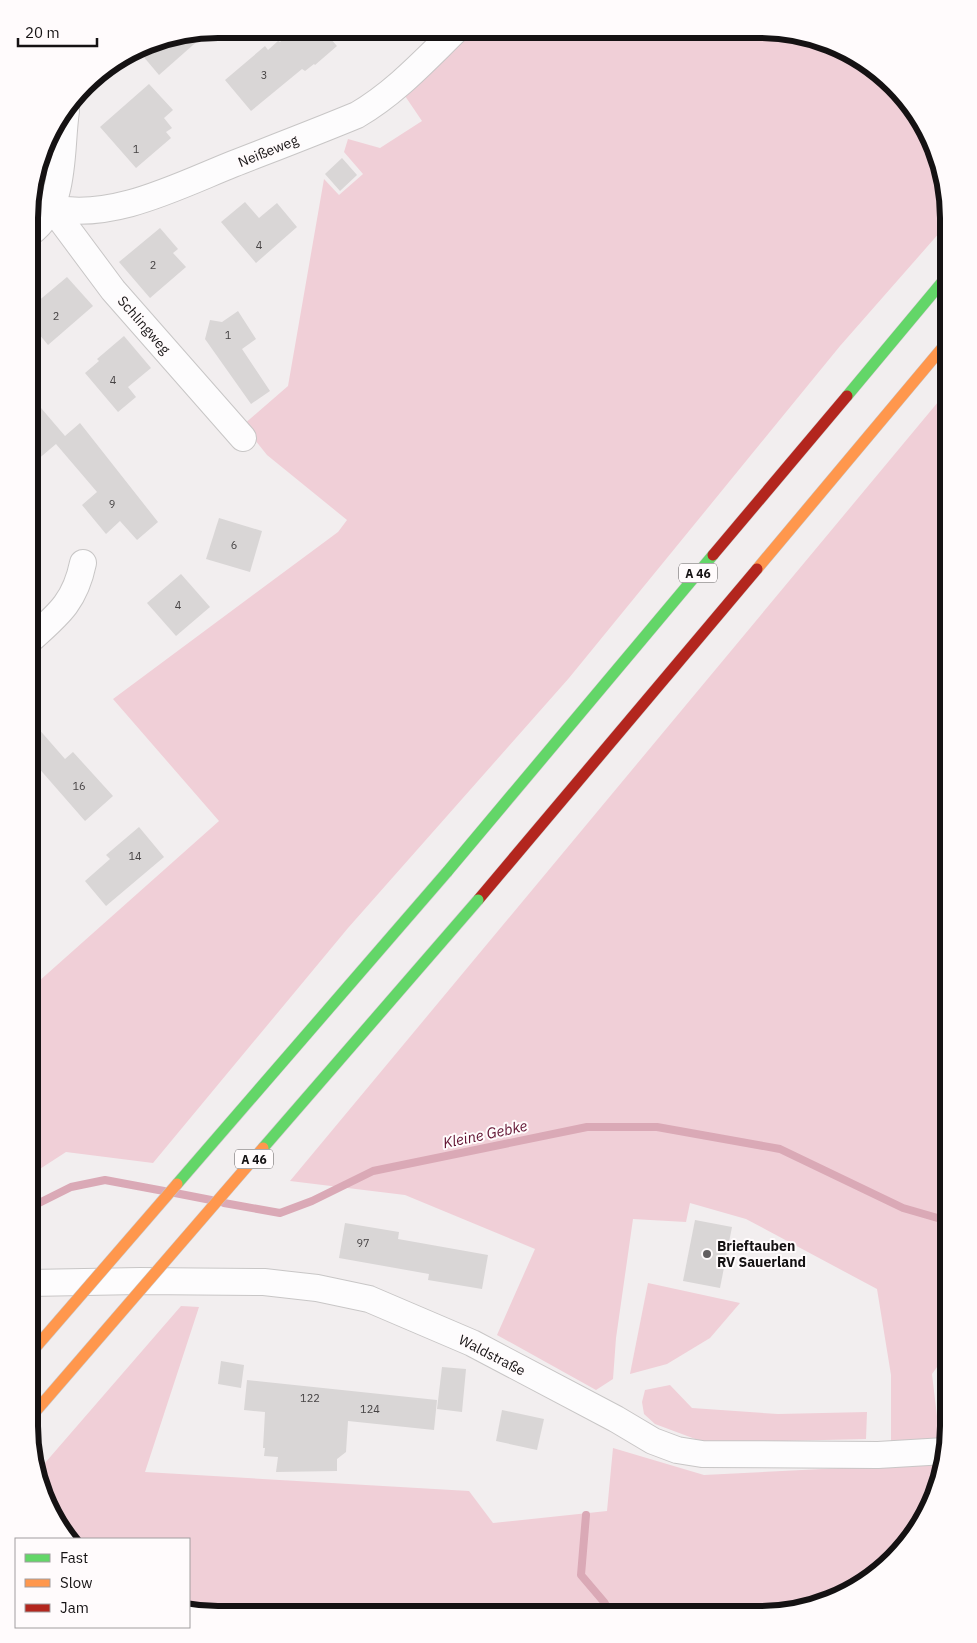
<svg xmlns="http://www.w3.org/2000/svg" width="977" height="1643" font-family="'IBM Plex Sans',sans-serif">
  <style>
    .green { fill: #f0cfd7 }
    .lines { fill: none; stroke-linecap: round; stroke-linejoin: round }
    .stream { stroke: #daa9b6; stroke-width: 8 }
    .building { fill: #d9d6d6 }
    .street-casing { stroke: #c8c6c6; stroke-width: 28 }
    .fast-casing { stroke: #c8c6c6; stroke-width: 12 }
    .slow-casing { stroke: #c8c6c6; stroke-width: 12 }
    .jam-casing { stroke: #c8c6c6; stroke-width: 12 }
    .street { stroke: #fdfcfd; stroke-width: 26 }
    .fast { stroke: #63d668; stroke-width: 11 }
    .slow { stroke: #ff974d; stroke-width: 11 }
    .jam { stroke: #b3261e; stroke-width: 11 }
    .fast-bridge-casing { stroke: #c8c6c6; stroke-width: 12; stroke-linecap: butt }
    .slow-bridge-casing { stroke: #c8c6c6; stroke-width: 12; stroke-linecap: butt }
    .fast-bridge { stroke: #63d668; stroke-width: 11 }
    .slow-bridge { stroke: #ff974d; stroke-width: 11 }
    .poi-dot { fill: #625f60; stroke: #fffbfc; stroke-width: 2 }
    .labels { text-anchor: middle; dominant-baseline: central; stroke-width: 4; stroke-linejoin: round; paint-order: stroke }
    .number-label { font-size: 11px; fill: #464344 }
    .shield { fill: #fffbfc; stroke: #5b5859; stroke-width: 1 }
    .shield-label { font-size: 12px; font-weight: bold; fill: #151213 }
    .street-label { font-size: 14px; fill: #151213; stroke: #fffbfc }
    .poi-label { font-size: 14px; font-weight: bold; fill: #151213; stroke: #fffbfc; text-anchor: start }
    .water-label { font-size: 15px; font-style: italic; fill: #611231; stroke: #fffbfc }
    .rim { fill: none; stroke: #151213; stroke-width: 6 }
  </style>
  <rect width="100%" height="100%" fill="#f2eeef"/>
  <g class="green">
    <polygon points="468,29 784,30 832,43 874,68 909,103 934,146 948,223 840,346 569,678 348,928 153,1163 66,1152 29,1176 29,990 219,821 113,699 338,532 347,520 267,455 243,425 288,386 324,179 339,195 363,174 344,152 348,139 380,148 422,121 403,93"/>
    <polygon points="948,390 948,1352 932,1374 940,1442 891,1443 891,1375 877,1289 746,1219 690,1203 686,1222 633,1219 616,1338 613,1379 596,1390 497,1335 535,1249 405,1195 290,1181"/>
    <polygon points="648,1283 740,1303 710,1338 667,1364 630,1374"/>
    <polygon points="181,1306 199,1307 145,1472 469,1491 493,1523 607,1511 613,1448 704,1475 942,1463 934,1497 909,1540 874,1575 831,1600 759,1614 193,1613 189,1611 189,1539 67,1539 43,1497 38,1471"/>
    <polygon points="670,1385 692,1408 778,1414 867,1412 866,1439 706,1443 655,1424 644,1414 642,1402 645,1390"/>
  </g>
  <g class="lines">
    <g class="stream">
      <polyline points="175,1193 211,1200"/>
      <polyline points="224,1203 280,1213 312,1201 373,1171 587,1127 657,1127 780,1149 903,1208 948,1221"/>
      <polyline points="29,1208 71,1187 105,1180 164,1191"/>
      <polyline points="586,1515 581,1575 604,1602 611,1614"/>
    </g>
  </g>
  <g class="building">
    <polygon points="295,29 322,29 337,46 315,65 314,64 305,71 302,69 251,111 225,80 265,46 268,50 278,41 280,42"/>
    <polygon points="210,30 159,75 137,49 146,43"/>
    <polygon points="149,84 173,110 164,118 172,128 166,132 171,138 136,168 100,127"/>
    <polygon points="342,158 357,175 340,191 325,174"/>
    <polygon points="245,202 259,218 277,203 297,227 256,263 221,222"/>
    <polygon points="160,228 178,249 173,253 186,267 150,298 119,262"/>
    <polygon points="67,277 93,306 48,345 30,323 30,308"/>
    <polygon points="238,311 256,339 242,349 270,391 251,404 205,339 210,320 222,322"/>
    <polygon points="124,336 151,368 128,387 136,397 118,412 85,373 99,361 97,359"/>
    <polygon points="41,408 65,436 80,423 158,522 137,540 120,521 106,534 82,505 97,492 56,444 30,466 30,417"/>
    <polygon points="219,518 262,531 250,572 206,559"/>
    <polygon points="181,574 210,607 176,636 147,603"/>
    <polygon points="30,719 65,759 73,752 113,796 85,821 30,758"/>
    <polygon points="139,827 164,857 106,906 85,881 110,859 106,855"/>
    <polygon points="695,1220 732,1227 720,1288 683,1281"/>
    <polygon points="345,1223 399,1232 398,1239 488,1255 482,1289 428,1280 429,1274 339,1258"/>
    <polygon points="221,1361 244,1365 241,1388 218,1384"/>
    <polygon points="442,1367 466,1369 462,1412 437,1409"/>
    <polygon points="247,1380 437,1400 434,1430 348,1421 346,1452 337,1459 337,1471 276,1472 278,1457 264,1456 265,1448 263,1448 265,1412 244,1410"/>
    <polygon points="502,1410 544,1419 537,1450 496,1441"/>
  </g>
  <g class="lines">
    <defs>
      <g id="street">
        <path d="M52 208C112 221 178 186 233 164 274 148 316 132 357 115 395 93 425 60 457 29"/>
        <polyline points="52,208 113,290 243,438"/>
        <path d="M30 233C67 206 60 151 66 111"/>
        <path d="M30 640C58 615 75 602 83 563"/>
        <polyline points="29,1283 140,1281 264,1282 317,1288 369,1299 472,1343 616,1419 653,1441 677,1450 702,1454 878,1455 945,1451"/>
      </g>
      <g id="fast">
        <polyline points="847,396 948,275"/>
        <polyline points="447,872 713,555"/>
      </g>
      <polyline id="slow" points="757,569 948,341"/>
      <g id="jam">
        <polyline points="713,555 847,396"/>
        <polyline points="478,900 757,569"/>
      </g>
    </defs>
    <use href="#street" class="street-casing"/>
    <use href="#fast" class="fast-casing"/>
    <use href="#slow" class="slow-casing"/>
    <use href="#jam" class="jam-casing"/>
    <use href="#street" class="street"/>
    <use href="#fast" class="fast"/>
    <use href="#slow" class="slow"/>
    <use href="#jam" class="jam"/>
    <defs>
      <g id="fast-bridge">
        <polyline points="263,1148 478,900"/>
        <polyline points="177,1184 447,872"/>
      </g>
      <g id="slow-bridge">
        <polyline points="29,1355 177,1184"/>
        <polyline points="29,1419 263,1148"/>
      </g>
    </defs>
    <use href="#fast-bridge" class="fast-bridge-casing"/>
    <use href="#slow-bridge" class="slow-bridge-casing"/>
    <use href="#fast-bridge" class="fast-bridge"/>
    <use href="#slow-bridge" class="slow-bridge"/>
  </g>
  <circle class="poi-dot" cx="707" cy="1254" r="5"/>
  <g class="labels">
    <g class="number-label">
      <text x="264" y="75">3</text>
      <text x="136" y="149">1</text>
      <text x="259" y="245">4</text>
      <text x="153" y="265">2</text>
      <text x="56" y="316">2</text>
      <text x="228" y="335">1</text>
      <text x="113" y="380">4</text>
      <text x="112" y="504">9</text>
      <text x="234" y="545">6</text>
      <text x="178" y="605">4</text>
      <text x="79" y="786">16</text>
      <text x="135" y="856">14</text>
      <text x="363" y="1243">97</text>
      <text x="310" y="1398">122</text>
      <text x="370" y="1409">124</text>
    </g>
    <g class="shield">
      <rect x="679" y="563.5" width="38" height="19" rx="4"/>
      <rect x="235" y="1149.5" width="38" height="19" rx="4"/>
    </g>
    <g class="shield-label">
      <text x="698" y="573">A 46</text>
      <text x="254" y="1159">A 46</text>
    </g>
    <g class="street-label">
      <text transform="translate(268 151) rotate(-22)">Neißeweg</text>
      <text transform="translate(144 325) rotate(49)">Schlingweg</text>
      <text transform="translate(492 1355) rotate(27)">Waldstraße</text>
    </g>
    <g class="poi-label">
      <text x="717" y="1246">Brieftauben<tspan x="717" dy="16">RV Sauerland</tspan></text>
    </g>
    <g class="water-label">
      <text transform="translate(485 1134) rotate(-12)">Kleine Gebke</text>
    </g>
  </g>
  <path d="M0 0H977V1643H0ZM218 38H760A180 180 0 0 1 940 218V1426A180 180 0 0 1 760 1606H218A180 180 0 0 1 38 1426V218A180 180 0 0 1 218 38Z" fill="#fffbfc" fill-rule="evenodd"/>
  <path class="rim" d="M218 38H760A180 180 0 0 1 940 218V1426A180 180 0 0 1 760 1606H218A180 180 0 0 1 38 1426V218A180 180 0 0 1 218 38Z"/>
  <rect x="15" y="1538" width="175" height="90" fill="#fffbfc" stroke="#a19e9f"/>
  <rect x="25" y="1554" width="25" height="8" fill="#63d668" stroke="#a19e9f"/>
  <text x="60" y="1563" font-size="15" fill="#151213">Fast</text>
  <rect x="25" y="1579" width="25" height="8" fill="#ff974d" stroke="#a19e9f"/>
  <text x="60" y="1588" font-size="15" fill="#151213">Slow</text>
  <rect x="25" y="1604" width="25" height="8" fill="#b3261e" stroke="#a19e9f"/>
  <text x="60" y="1613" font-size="15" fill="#151213">Jam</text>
  <path d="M18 38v8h79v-8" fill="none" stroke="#151213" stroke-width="2.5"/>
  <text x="25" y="38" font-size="15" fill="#151213" stroke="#fffbfc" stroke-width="4" paint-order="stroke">20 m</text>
</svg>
